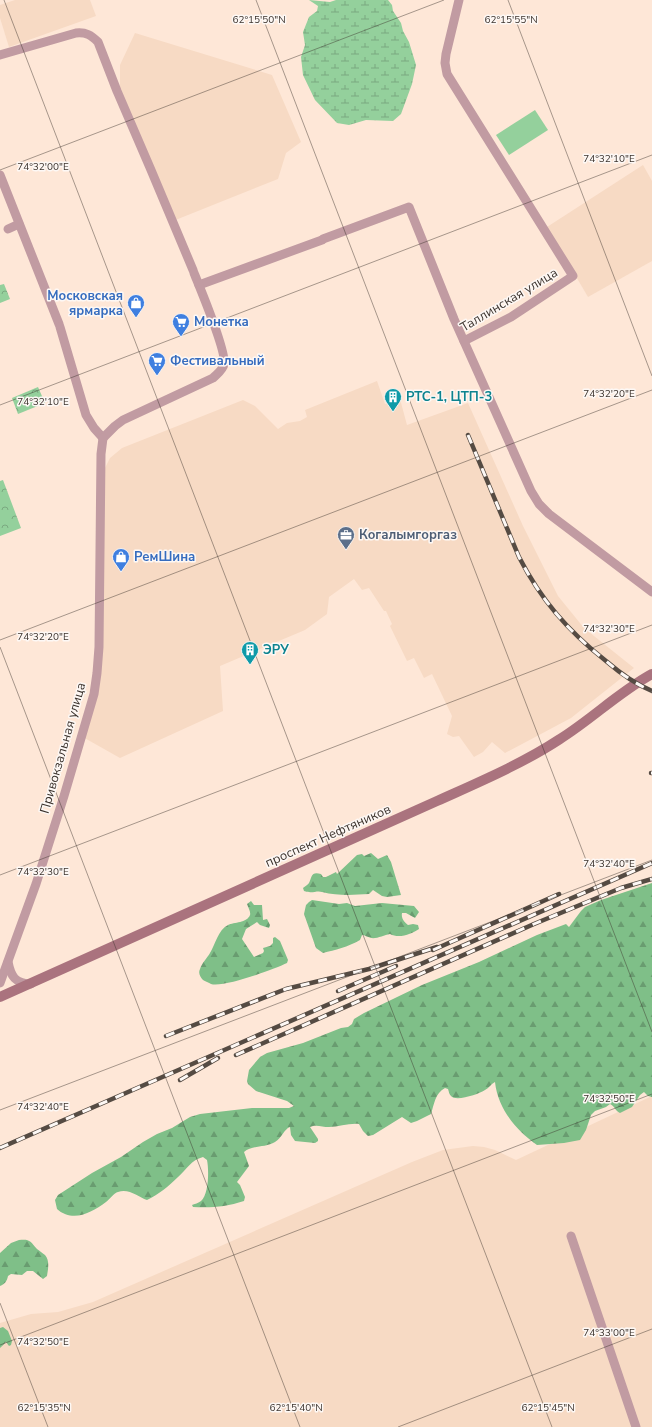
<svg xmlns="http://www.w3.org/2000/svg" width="652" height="1427" font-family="'Nunito Sans',sans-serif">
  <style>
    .built { fill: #f7dac4 }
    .forest { fill: url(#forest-firs) }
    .wetland { fill: url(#wetland-marsh) }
    .park { fill: url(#park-crowns) }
    .pitch { fill: #94d09c }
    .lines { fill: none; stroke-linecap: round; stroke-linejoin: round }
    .street { stroke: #c19ba2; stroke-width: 9 }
    .secondary { stroke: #aa737e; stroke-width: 10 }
    .rail-casing { stroke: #554b43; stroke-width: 4.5 }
    .rail { stroke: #fdf8f5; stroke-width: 3; stroke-dasharray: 9; stroke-linecap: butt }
    .ticks { fill: none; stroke: #3c332d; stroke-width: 1; stroke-opacity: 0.45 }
    .labels { text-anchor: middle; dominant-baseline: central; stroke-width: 3; stroke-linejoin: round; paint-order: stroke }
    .shop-label { font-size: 13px; font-weight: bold; fill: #366cbe; stroke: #fdf8f5; text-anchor: start }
    .street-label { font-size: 13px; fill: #3c332d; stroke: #fdf8f5 }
    .culture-label { font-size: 13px; font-weight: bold; fill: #0d838f; stroke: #fdf8f5; text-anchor: start }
    .service-label { font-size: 13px; font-weight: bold; fill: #4e5e75; stroke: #fdf8f5; text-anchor: start }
    .ticks-label { font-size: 10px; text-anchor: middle; fill: #3c332d; stroke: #fdf8f5; stroke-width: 3; stroke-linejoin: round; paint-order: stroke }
  </style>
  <defs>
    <pattern id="forest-firs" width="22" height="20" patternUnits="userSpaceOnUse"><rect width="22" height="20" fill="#7fbf88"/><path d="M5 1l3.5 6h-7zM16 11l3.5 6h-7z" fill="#699c70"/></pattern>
    <pattern id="wetland-marsh" width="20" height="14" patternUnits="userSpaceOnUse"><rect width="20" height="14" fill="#94d09c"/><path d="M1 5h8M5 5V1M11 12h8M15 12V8" fill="none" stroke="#7aa980"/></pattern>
    <pattern id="park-crowns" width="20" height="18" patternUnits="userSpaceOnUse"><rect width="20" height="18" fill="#94d09c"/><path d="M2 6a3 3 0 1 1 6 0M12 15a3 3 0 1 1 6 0" fill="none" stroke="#7aa980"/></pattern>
  </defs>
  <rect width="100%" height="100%" fill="#fee7d7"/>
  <g class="built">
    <polygon points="15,0 90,0 96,16 9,47 0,18 0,5"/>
    <polygon points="135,33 272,75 301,142 286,153 278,179 173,221 120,88 120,65"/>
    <polygon points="643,165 652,181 652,261 588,297 547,227"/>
    <polygon points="377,381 385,404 400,399 407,425 468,403 523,526 558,596 584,628 634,668 571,718 505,753 492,742 483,752 474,757 459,736 453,737 447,734 452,716 432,674 424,678 414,658 407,661 390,626 392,624 386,611 384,611 369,588 362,590 354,579 329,597 327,614 305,630 220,666 223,711 120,758 81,736 94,694 100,478 110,458 122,448 243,400 255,406 278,429 287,423 300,421 307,417 305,410"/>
    <polygon points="652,1096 652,1427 0,1427 0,1323 31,1314 58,1312 93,1302 412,1162 443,1150 473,1146 484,1147 495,1150 516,1160"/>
  </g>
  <g class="forest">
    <path d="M371 853 378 859 387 855 391 862 401 895 387 897 382 896 373 890 369 894C353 895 338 896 322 892 317 890 312 894 304 891L303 888C305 886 308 885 309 883 312 877 311 871 321 874L323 877H326L336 872 337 874 357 855 362 854 364 856Z"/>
    <path d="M652 883V1097L648 1096 644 1092 640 1095 632 1107 620 1113C615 1111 615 1106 610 1104L606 1107 595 1111 591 1115 586 1130 580 1140 564 1143 537 1145C516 1130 498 1109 495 1082 491 1084 489 1088 485 1090 479 1094 456 1102 451 1096 449 1094 449 1092 448 1089L445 1088C435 1093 434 1105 431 1114L417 1121 411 1123 402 1117 373 1135 368 1136 363 1131 359 1124C349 1123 339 1127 329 1127 322 1127 316 1124 310 1127L318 1139V1141L315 1143 295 1141 291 1135 290 1127C284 1129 282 1138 275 1142 265 1148 252 1145 244 1152L249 1166 237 1182 240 1185 245 1197 244 1201C226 1207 211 1208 193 1207L192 1205C194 1204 199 1203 201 1201 209 1194 209 1170 207 1160L203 1157C191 1160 187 1169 178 1177 169 1186 159 1194 147 1200 138 1197 129 1188 118 1192 114 1193 110 1199 106 1202 91 1213 73 1223 57 1209L55 1200 58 1195 92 1173 121 1157 143 1142 157 1134 172 1128 190 1117 200 1114 252 1108H289L294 1106 287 1101 256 1091 248 1084 247 1081 249 1070 260 1057 267 1053 303 1043 341 1028 348 1027 352 1024 354 1019 364 1013 422 985 479 962 537 935 566 924 569 927 581 911 585 907 601 900Z"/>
    <path d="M312 900 339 904 347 903 355 906 382 903 414 906 419 912 415 918 406 913H402C401 918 404 922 408 925L413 924 418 925 419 929C412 934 399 939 390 934 384 935 377 939 371 938 367 937 365 935 362 935L360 940C348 947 335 950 323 953L316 948 304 914 306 905 309 902Z"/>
    <path d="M251 901 254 905H262L263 920 267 919 270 925 269 928 260 925 257 922 246 929 242 939 254 957 263 953 264 951 263 948 270 946 273 943V938L275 937 280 941 288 960 287 963C275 969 223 988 211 984 209 983 205 981 203 980 200 977 198 973 200 969 202 963 207 958 210 953 215 945 218 930 228 925 234 922 247 923 250 915 251 912 248 907 247 904Z"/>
    <path d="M19 1240C30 1239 30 1241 37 1249 40 1251 42 1253 45 1255 50 1261 48 1269 47 1276L43 1279 33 1271H27L22 1275 11 1274 8 1276C7 1281 5 1284 0 1286V1253L11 1243Z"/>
    <polygon points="3,1327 8,1331 12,1341 11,1345 9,1346 6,1342 0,1348 0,1328"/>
  </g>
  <polygon class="wetland" points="309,0 330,2 336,0 388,0 392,5 393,11 401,23 403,31 409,42 416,65 412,84 401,114 393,121 366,120 349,125 337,123 315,100 303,75 301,57 305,45 303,32 309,17 317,11 318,6"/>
  <g class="park">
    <polygon points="4,284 10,299 0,303 0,285"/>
    <polygon points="38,387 45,403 18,414 12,398"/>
    <polygon points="3,480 21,528 0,536 0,481"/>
  </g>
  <polygon class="pitch" points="535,110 548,130 509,155 496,135"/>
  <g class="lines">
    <g class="street">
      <polyline points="459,0 446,54 445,63 447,74 573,276 511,317 464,341"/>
      <path d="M0 55 76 33C86 32 91 35 98 42L117 91 151 170 193 270"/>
      <polyline points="0,175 59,324"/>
      <polyline points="8,229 19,224"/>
      <polyline points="323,239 409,207 454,319 531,491 539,504 549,514 652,592"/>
      <polyline points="199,285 322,240"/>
      <polyline points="60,327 86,415 94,428 103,438"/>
      <path d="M103 438 115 426 123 420 213 378C217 374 223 370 224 364 227 352 200 288 194 273"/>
      <path d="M8 962C11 977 15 983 31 984"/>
      <polyline points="0,983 36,884 64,796 94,694 97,673 99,647 101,454 103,438"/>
      <polyline points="571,1236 636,1427"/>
    </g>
    <path class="secondary" d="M0 997 437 801C479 782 522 764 560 739 592 719 619 692 652 674"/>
    <defs>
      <g id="rail">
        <path d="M468 435 519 557C541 600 568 631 606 661 620 673 635 684 652 691"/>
        <polyline points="651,773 652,773"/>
        <polyline points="433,950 559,894"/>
        <polyline points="338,991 396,966"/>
        <polyline points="166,1036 286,989 369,969 437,947"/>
        <polyline points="236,1055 534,924 621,888 652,879"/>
        <polyline points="180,1080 218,1058"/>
        <polyline points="0,1148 652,863"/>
      </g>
    </defs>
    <use href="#rail" class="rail-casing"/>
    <use href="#rail" class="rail"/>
  </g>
  <path class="ticks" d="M4 0 552 1427M256 0 652 1032M508 0 652 376M0 170 444 0M0 405 652 155M0 640 652 390M0 647 300 1427M0 875 652 625M0 1110 652 860M0 1303 48 1427M0 1345 652 1094M398 1427 652 1329"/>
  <defs>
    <symbol id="shop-pin" viewBox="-11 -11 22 30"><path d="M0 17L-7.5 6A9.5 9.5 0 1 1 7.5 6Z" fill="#3f7fe0" stroke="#fdf8f5"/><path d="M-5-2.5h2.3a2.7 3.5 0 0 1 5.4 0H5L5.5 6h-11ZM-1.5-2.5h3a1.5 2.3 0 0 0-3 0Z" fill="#fff"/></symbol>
    <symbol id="supermarket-pin" viewBox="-11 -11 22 30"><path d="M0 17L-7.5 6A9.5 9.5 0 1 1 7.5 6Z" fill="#3f7fe0" stroke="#fdf8f5"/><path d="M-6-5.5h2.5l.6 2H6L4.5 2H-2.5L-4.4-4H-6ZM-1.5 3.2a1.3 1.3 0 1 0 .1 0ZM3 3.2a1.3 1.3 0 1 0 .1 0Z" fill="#fff"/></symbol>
    <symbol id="building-pin" viewBox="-11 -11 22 30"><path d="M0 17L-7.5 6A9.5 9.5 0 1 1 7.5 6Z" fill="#0f9aa8" stroke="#fdf8f5"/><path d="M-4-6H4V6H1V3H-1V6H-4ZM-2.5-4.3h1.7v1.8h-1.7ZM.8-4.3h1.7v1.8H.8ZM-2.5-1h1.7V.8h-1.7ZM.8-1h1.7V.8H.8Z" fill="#fff"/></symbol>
    <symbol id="office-pin" viewBox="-11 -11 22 30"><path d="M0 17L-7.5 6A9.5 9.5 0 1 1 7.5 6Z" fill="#5c6f8a" stroke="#fdf8f5"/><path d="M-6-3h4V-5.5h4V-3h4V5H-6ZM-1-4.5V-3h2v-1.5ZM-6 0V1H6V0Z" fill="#fff"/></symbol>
  </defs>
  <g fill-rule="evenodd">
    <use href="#shop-pin" x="126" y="293" width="20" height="27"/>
    <use href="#supermarket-pin" x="171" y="312" width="20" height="27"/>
    <use href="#supermarket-pin" x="147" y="351" width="20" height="27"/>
    <use href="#building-pin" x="383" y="387" width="20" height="27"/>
    <use href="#office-pin" x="336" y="525" width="20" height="27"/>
    <use href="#shop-pin" x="111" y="547" width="20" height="27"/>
    <use href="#building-pin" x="240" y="640" width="20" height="27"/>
  </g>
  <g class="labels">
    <g class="shop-label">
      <text x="123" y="296" text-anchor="end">Московская<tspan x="123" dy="15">ярмарка</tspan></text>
      <text x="194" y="322">Монетка</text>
      <text x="170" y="361">Фестивальный</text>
      <text x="134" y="557">РемШина</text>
    </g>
    <g class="street-label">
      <text transform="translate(509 300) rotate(-31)">Таллинская улица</text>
      <text transform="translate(63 748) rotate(-74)">Привокзальная улица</text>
      <text transform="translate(328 836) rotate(-24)">проспект Нефтяников</text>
    </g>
    <g class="culture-label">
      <text x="406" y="397">РТС-1, ЦТП-3</text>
      <text x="263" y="650">ЭРУ</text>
    </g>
    <g class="service-label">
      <text x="359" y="535">Когалымгоргаз</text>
    </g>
  </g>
  <g class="ticks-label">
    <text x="259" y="23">62°15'50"N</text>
    <text x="511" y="23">62°15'55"N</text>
    <text x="609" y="162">74°32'10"E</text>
    <text x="43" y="170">74°32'00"E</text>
    <text x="609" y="397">74°32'20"E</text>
    <text x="43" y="405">74°32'10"E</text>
    <text x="609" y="632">74°32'30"E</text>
    <text x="43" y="640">74°32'20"E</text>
    <text x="609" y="867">74°32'40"E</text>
    <text x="43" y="875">74°32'30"E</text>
    <text x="609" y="1102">74°32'50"E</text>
    <text x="43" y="1110">74°32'40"E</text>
    <text x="609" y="1336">74°33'00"E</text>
    <text x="43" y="1345">74°32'50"E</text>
    <text x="44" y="1411">62°15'35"N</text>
    <text x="296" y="1411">62°15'40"N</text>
    <text x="548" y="1411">62°15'45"N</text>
  </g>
</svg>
